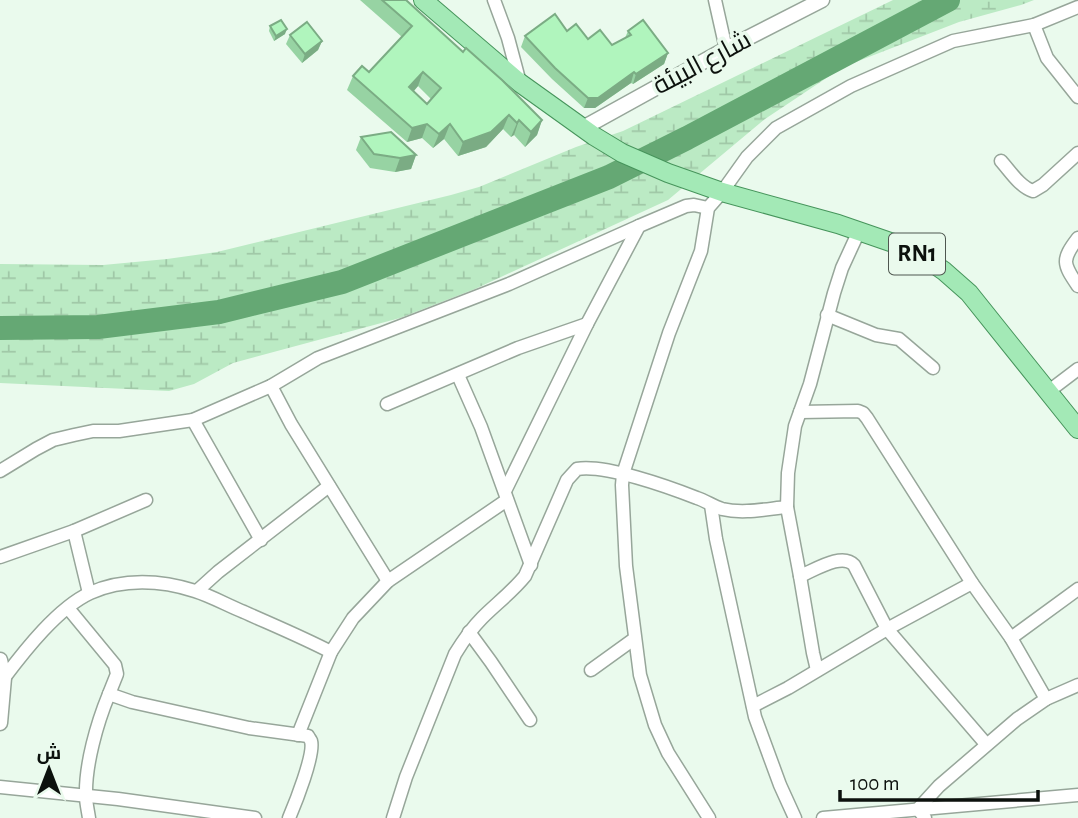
<svg xmlns="http://www.w3.org/2000/svg" width="1078" height="818" font-family="'Alegreya Sans',Cairo,sans-serif">
  <style>
    .wetland { fill: url(#wetland-marsh) }
    .lines { fill: none; stroke-linecap: round; stroke-linejoin: round }
    .river { stroke: #65a874; stroke-width: 24 }
    .minor-casing { stroke: #97a69a; stroke-width: 15 }
    .tertiary-casing { stroke: #97a69a; stroke-width: 17 }
    .primary-casing { stroke: #46945b; stroke-width: 20 }
    .minor { stroke: #fff; stroke-width: 12 }
    .tertiary { stroke: #fff; stroke-width: 14 }
    .primary { stroke: #a3e9b6; stroke-width: 18 }
    .wall { fill: #97d3a3; fill-rule: evenodd }
    .shaded-wall { fill: #7bac84 }
    .building { fill: #b0f5bd; stroke: #7bac84; stroke-width: 2; fill-rule: evenodd }
    .labels { text-anchor: middle; dominant-baseline: central; stroke-width: 7; stroke-linejoin: round; paint-order: stroke }
    .shield { fill: #eafaed; stroke: #4f5750; stroke-width: 2 }
    .shield-label { font-size: 24px; font-weight: bold; fill: #0c110d }
    .street-label { font-size: 26px; fill: #0c110d; stroke: #eafaed }
  </style>
  <defs>
    <pattern id="wetland-marsh" width="20" height="14" patternUnits="userSpaceOnUse" patternTransform="scale(1.75)"><rect width="20" height="14" fill="#bbeac4"/><path d="M1 5h8M5 5V1M11 12h8M15 12V8" fill="none" stroke="#a0c8a7"/></pattern>
  </defs>
  <rect width="100%" height="100%" fill="#eafaed"/>
  <polygon class="wetland" points="893,0 1034,0 1021,5 959,22 843,67 765,119 668,200 475,289 400,318 233,363 194,384 169,391 0,383 0,264 103,265 167,259 217,252 451,195 479,187 576,147 623,131"/>
  <g class="lines">
    <polyline class="river" points="0,328 98,327 219,312 342,282 609,177 687,138 948,0"/>
    <defs>
      <g id="minor">
        <polyline points="494,0 508,38 520,83"/>
        <polyline points="715,0 726,49"/>
        <polyline points="1034,25 1047,58 1078,97"/>
        <path d="M1001 161C1010 171 1020 187 1033 191L1043 185 1078 153"/>
        <path d="M1078 238C1061 260 1063 264 1078 286"/>
        <polyline points="827,315 876,335 899,339 933,368"/>
        <polyline points="458,375 481,427 531,565"/>
        <polyline points="271,386 291,424 388,581"/>
        <polyline points="1049,391 1078,369"/>
        <polyline points="387,404 518,348 587,324"/>
        <polyline points="800,412 858,411 863,413 867,418 972,583 1011,638 1046,699"/>
        <polyline points="193,420 261,540"/>
        <polyline points="0,471 36,449 53,440 74,435 93,431 119,431 193,420 271,386 318,358 509,284 639,226"/>
        <polyline points="505,491 587,324 639,226 686,206 694,205 708,208"/>
        <polyline points="711,505 716,539 755,717 780,785 795,818"/>
        <polyline points="74,531 89,593"/>
        <polyline points="0,557 74,531 146,500"/>
        <path d="M800 576C815 570 842 552 854 565L887 629 986 744"/>
        <polyline points="197,591 218,572 329,486"/>
        <polyline points="68,608 115,665 117,674 109,694"/>
        <polyline points="469,632 491,662 530,720"/>
        <polyline points="1011,638 1078,589"/>
        <polyline points="591,670 634,639"/>
        <polyline points="817,670 813,653 800,576 787,507 788,473 795,426 810,384 834,293 842,268 859,231"/>
        <path d="M0 678H4C25 650 58 608 90 593 123 578 161 580 195 591 211 596 227 605 244 612 273 625 302 637 331 652"/>
        <polyline points="753,706 788,688 887,629 972,583"/>
        <polyline points="298,735 331,652 353,618 388,581 507,500"/>
        <polyline points="0,787 118,799 255,818"/>
        <path d="M89 818C88 811 86 803 86 796 85 765 97 723 109 694L132 702 249 728 308 736C309 738 310 739 311 741 315 754 295 804 289 818"/>
        <path d="M393 818 406 777 455 654C463 641 471 629 482 618 496 604 512 592 525 576L567 480 577 469C605 464 669 487 697 498 706 501 713 506 722 509 743 514 766 509 787 507"/>
        <polyline points="709,818 668,753 655,725 640,675 626,566 622,485 623,474 669,333 701,251 708,208 722,192 747,157 776,128 851,86 953,41 1034,25 1078,7"/>
        <polyline points="823,818 1078,795"/>
        <polyline points="925,818 918,809 939,786 1017,719 1046,699 1078,685"/>
      </g>
      <g id="tertiary">
        <polyline points="583,128 726,49 822,0"/>
        <polyline points="0,660 4,678 0,723"/>
      </g>
      <polyline id="primary" points="423,0 520,83 594,136 622,153 668,173 722,192 838,224 899,245 921,255 944,271 969,293 1078,429"/>
    </defs>
    <use href="#minor" class="minor-casing"/>
    <use href="#tertiary" class="tertiary-casing"/>
    <use href="#primary" class="primary-casing"/>
    <use href="#minor" class="minor"/>
    <use href="#tertiary" class="tertiary"/>
    <use href="#primary" class="primary"/>
  </g>
  <g class="wall">
    <path d="M360 0H406L463 52 542 120 537 135 525 147 514 135 511 137 503 129 486 147 458 156 444 139 433 148 422 138 407 142 347 90 353 76 369 72 402 37ZM418 86 431 99 427 104 414 91Z"/>
    <polygon points="270,26 285,34 274,41 269,31"/>
    <polygon points="567,31 588,39 612,45 625,38 628,31 668,53 664,64 633,84 631,83 595,108 584,108 552,79 521,47 525,36"/>
    <polygon points="290,35 322,41 318,50 302,63 286,44"/>
    <polygon points="361,137 416,155 411,169 395,172 370,168 356,150"/>
  </g>
  <g class="shaded-wall">
    <polygon points="287,29 285,34 274,41 276,36"/>
    <polygon points="322,41 318,50 302,63 305,54"/>
    <polygon points="668,53 664,64 633,84 636,74"/>
    <polygon points="423,72 418,86 404,102 409,87"/>
    <polygon points="634,72 631,83 595,108 584,108 588,98"/>
    <polygon points="509,115 503,129 486,147 458,156 463,142"/>
    <polygon points="519,120 514,135 511,137 517,123"/>
    <polygon points="542,120 537,135 525,147 531,132"/>
    <polygon points="427,124 422,138 407,142 412,128"/>
    <polygon points="450,124 444,139 433,148 439,134"/>
    <polygon points="416,155 411,169 395,172 400,158"/>
  </g>
  <g class="building">
    <path d="M382 0H406L463 52 466 48 502 80 542 120 531 132 519 120 517 123 509 115 491 132 463 142 450 124 439 134 427 124 412 128 353 76 362 66 369 72 412 26ZM423 72 441 88 427 104 409 87Z"/>
    <polygon points="555,14 567,31 576,24 588,39 600,30 612,45 631,35 628,31 643,20 668,53 636,74 634,72 598,98 588,98 555,68 525,36"/>
    <polygon points="281,20 287,29 276,36 270,26"/>
    <polygon points="307,22 322,41 305,54 290,35"/>
    <polygon points="391,132 416,155 400,158 374,154 361,137"/>
  </g>
  <g class="labels">
    <rect class="shield" x="889" y="233.5" width="56" height="41" rx="5"/>
    <g class="shield-label">
      <text x="917" y="254">RN1</text>
    </g>
    <g class="street-label">
      <text transform="translate(702 63) rotate(-28)">شارع البيئة</text>
    </g>
  </g>
  <g transform="translate(49 769)" stroke="#eafaed" stroke-width="5" paint-order="stroke">
  <path d="M0-5L12 26L0 18L-12 26Z" fill="#0c110d"/>
  <text y="-10" font-size="19" font-weight="bold" text-anchor="middle" fill="#0c110d">ش</text>
  </g>
  <path d="M840 790v10h198v-10" fill="none" stroke="#0c110d" stroke-width="3.5"/>
  <text x="850" y="790" font-size="21" fill="#0c110d" stroke="#eafaed" stroke-width="5" paint-order="stroke">100 m</text>
</svg>
